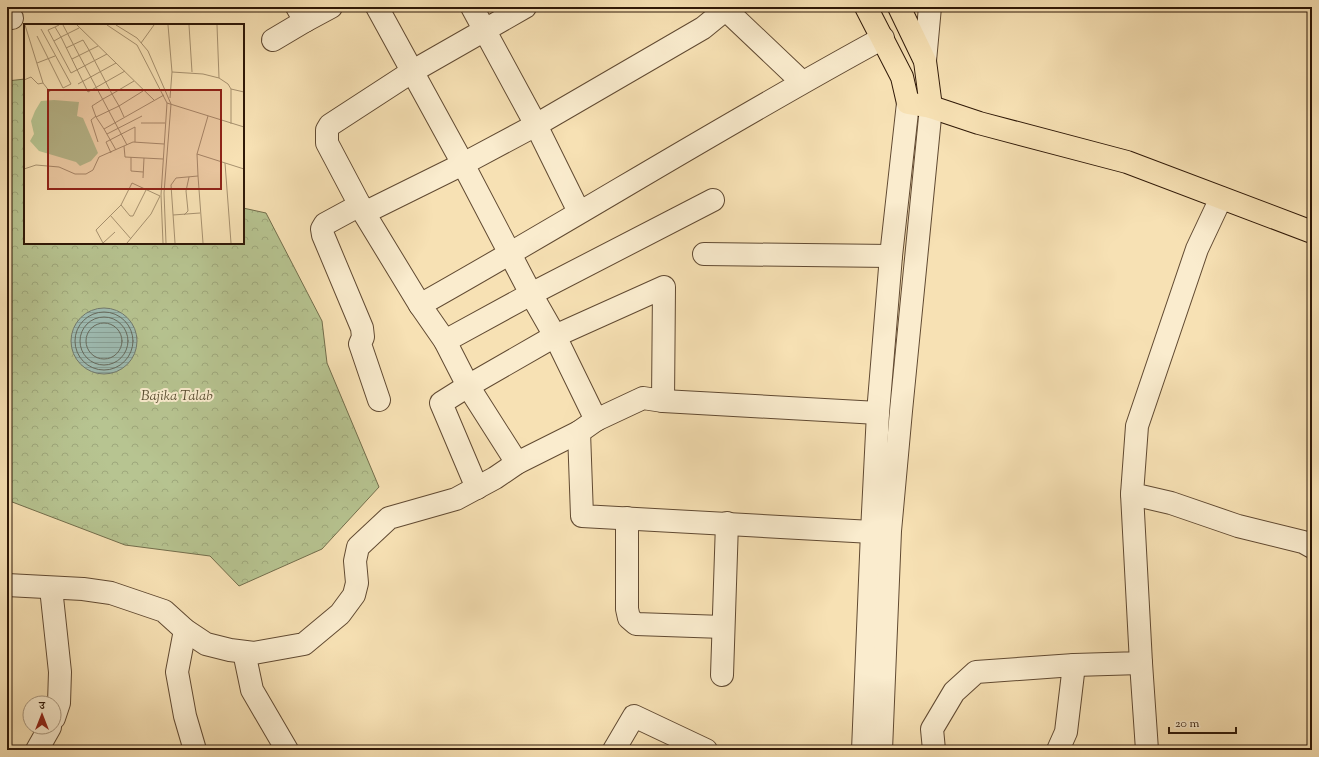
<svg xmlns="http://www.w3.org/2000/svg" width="1319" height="757" font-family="'Sorts Mill Goudy','Noto Serif Devanagari',serif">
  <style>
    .park { fill: url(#park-crowns); stroke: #736e4c }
    .water { fill: url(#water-rules); stroke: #727a6e }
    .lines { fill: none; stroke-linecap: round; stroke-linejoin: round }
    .shore { stroke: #666a5d; stroke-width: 1 }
    .minor-casing { stroke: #614a32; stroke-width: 24 }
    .major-casing { stroke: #2f1807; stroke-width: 24 }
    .minor { stroke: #faecce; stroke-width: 22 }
    .major { stroke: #f7e1b4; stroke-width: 22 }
    .labels { text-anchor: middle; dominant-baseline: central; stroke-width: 4; stroke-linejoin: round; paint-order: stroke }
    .park-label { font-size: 14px; font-style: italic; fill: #584c30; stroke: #faecce }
    .inset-road { fill: none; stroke: #a7916f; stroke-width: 1 }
    .view { fill: #8f2418; fill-opacity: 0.15; stroke: #8f2418; stroke-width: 2 }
    .inset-edge { fill: none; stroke: #2f1807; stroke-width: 2 }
  </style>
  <defs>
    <pattern id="park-crowns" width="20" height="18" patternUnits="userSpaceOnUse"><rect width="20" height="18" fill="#b7c491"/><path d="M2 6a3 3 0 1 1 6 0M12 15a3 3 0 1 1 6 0" fill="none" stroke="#9ea87c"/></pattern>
    <pattern id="water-rules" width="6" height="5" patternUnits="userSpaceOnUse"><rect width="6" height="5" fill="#9ebcb3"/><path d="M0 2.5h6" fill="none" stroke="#88a198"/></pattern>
  </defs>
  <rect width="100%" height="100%" fill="#f7e1b4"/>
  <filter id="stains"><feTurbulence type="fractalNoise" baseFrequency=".005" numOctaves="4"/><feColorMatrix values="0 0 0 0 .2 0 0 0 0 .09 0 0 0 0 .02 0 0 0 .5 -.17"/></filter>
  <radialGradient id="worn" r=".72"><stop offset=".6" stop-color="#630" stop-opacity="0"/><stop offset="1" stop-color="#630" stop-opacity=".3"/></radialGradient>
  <polygon class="park" points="25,79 25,243 243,243 243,208 266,213 322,321 327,363 379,487 322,549 239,586 210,556 125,545 7,500 7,81"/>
  <circle class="water" cx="104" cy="341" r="33"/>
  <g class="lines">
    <g class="shore">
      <circle cx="104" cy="341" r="29"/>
      <circle cx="104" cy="341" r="24"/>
      <circle cx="104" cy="341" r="18"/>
    </g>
    <defs>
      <g id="minor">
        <polyline points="297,7 305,21 331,7"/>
        <polyline points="377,7 463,164 531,294 555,336 596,420"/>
        <polyline points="472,7 536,125 463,164 364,213 327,143 327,130 330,125 413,71 525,7"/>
        <polyline points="723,7 802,82"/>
        <polyline points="7,12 12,18"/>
        <polyline points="273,40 305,21"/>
        <polyline points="925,61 930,7"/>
        <polyline points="1221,198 1197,249 1137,426 1132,494 1171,503 1238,526 1303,542 1312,547"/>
        <polyline points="360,205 325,224 322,229 323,235 362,328 363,337 360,344 379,400"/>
        <polyline points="579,212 536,125 703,28 725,10"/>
        <polyline points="364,213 420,305"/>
        <polyline points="704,254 891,256"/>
        <polyline points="445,341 531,294 713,200"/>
        <polyline points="579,432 582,516 872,532"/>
        <path d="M517 463 468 386 445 341 420 305C575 218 726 123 883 38"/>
        <polyline points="477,488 441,403 468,386 555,336 664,287 663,401"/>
        <polyline points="627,518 627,609 629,618 636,624 723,627"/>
        <polyline points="7,585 83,589 111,593 164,611 185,630 206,644 230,650 254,653 304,644 340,614 354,595 357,583 355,561 358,547 389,518 456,499 495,478 517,463 579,432 596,420 643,398 663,401 878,413"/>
        <polyline points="51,588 60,672 59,703 54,718"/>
        <polyline points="185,630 177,672 185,716 195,750"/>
        <polyline points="244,652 252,690 287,750"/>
        <polyline points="1141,663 1147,750"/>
        <polyline points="722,675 727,523"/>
        <polyline points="37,750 50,727"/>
        <polyline points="614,750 634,716 706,750"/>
        <polyline points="863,750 872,532 878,413 891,256 908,103"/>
        <polyline points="881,750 890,531 901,411 931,107"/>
        <polyline points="934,750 932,729 954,692 976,672 1074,665 1141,663 1132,494"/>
        <polyline points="1058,750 1066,732 1074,665"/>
      </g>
      <g id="major">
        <polyline points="866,7 902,77 908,103 931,107 979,123 1127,162 1312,232"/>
        <polyline points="899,7 925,61 931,107"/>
      </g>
    </defs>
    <use href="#minor" class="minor-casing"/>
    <use href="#major" class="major-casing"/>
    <use href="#minor" class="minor"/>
    <use href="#major" class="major"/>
  </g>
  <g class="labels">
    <g class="park-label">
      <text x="177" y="397">Bajika Talab</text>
    </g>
  </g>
  <g transform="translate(24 24)">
    <rect width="220" height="220" fill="#f7e1b4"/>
    <path d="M30 76 55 78 53 92 59 94 74 129 67 137 56 142 52 138 15 127 6 117 10 110 7 97 11 87 17 77Z" fill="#b7c491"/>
    <path class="inset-road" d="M1 1 19 59M35 1 31 3 37 13 55 4M39 1 103 121M53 1 130 76M83 1 113 21 143 79 220 103M92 1 113 14 124 27 147 80M144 1 148 48 179 50 195 54 204 60 207 65V100M165 1 168 48M193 1 195 54M31 3 24 6 47 49 83 30M13 12 39 64 47 60 17 5M30 17 37 13 64 68 101 47M117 19 130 1M42 24 59 16 65 26 88 70 95 82 72 93 68 82 79 75 88 70 110 57M48 35 74 22M13 39 31 32M0 56 7 53 14 60 19 59 26 68M54 60 92 39M207 65 220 68M146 74 148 48M72 92 67 96 74 118M184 92 173 130 220 145M72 93 80 105M100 93 95 82 119 67M117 99H141M83 110 118 92M100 122 101 133 139 135M92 126 80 105 140 71M87 129 82 118 111 103V118M107 133V147L119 148M201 139 207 219M0 145 12 141 35 143 51 150H62L69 146 75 133 109 118 140 120M174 152 179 219M119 154 120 134M97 181 106 192H109L122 166M86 191 107 215M149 191 176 189M160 191 164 187 162 167 165 153M79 219 72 206 97 181 108 159 136 172M79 219 91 208M103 219 127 190 136 172M139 219 137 171 143 79M142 219 140 169 147 80M151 219 147 161 152 154 174 152 173 130"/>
    <path class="view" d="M24 66H197V165H24Z"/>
    <rect width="220" height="220" class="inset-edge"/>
  </g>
  <rect width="1319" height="757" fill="none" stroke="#f7e1b4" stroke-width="24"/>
  <rect x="8" y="8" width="1303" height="741" fill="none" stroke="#2f1807" stroke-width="2"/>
  <rect x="12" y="12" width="1295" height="733" fill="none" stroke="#2f1807"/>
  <g transform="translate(42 715)"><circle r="19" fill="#faecce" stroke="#a9977e"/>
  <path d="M0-3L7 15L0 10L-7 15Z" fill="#8f2418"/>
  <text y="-6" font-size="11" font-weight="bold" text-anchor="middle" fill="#2f1807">उ</text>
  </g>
  <path d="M1169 727v6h67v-6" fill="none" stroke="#2f1807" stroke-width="2"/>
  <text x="1175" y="727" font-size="12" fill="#2f1807" stroke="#faecce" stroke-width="3" paint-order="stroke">20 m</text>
  <rect width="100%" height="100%" filter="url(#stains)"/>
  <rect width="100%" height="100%" fill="url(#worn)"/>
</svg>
